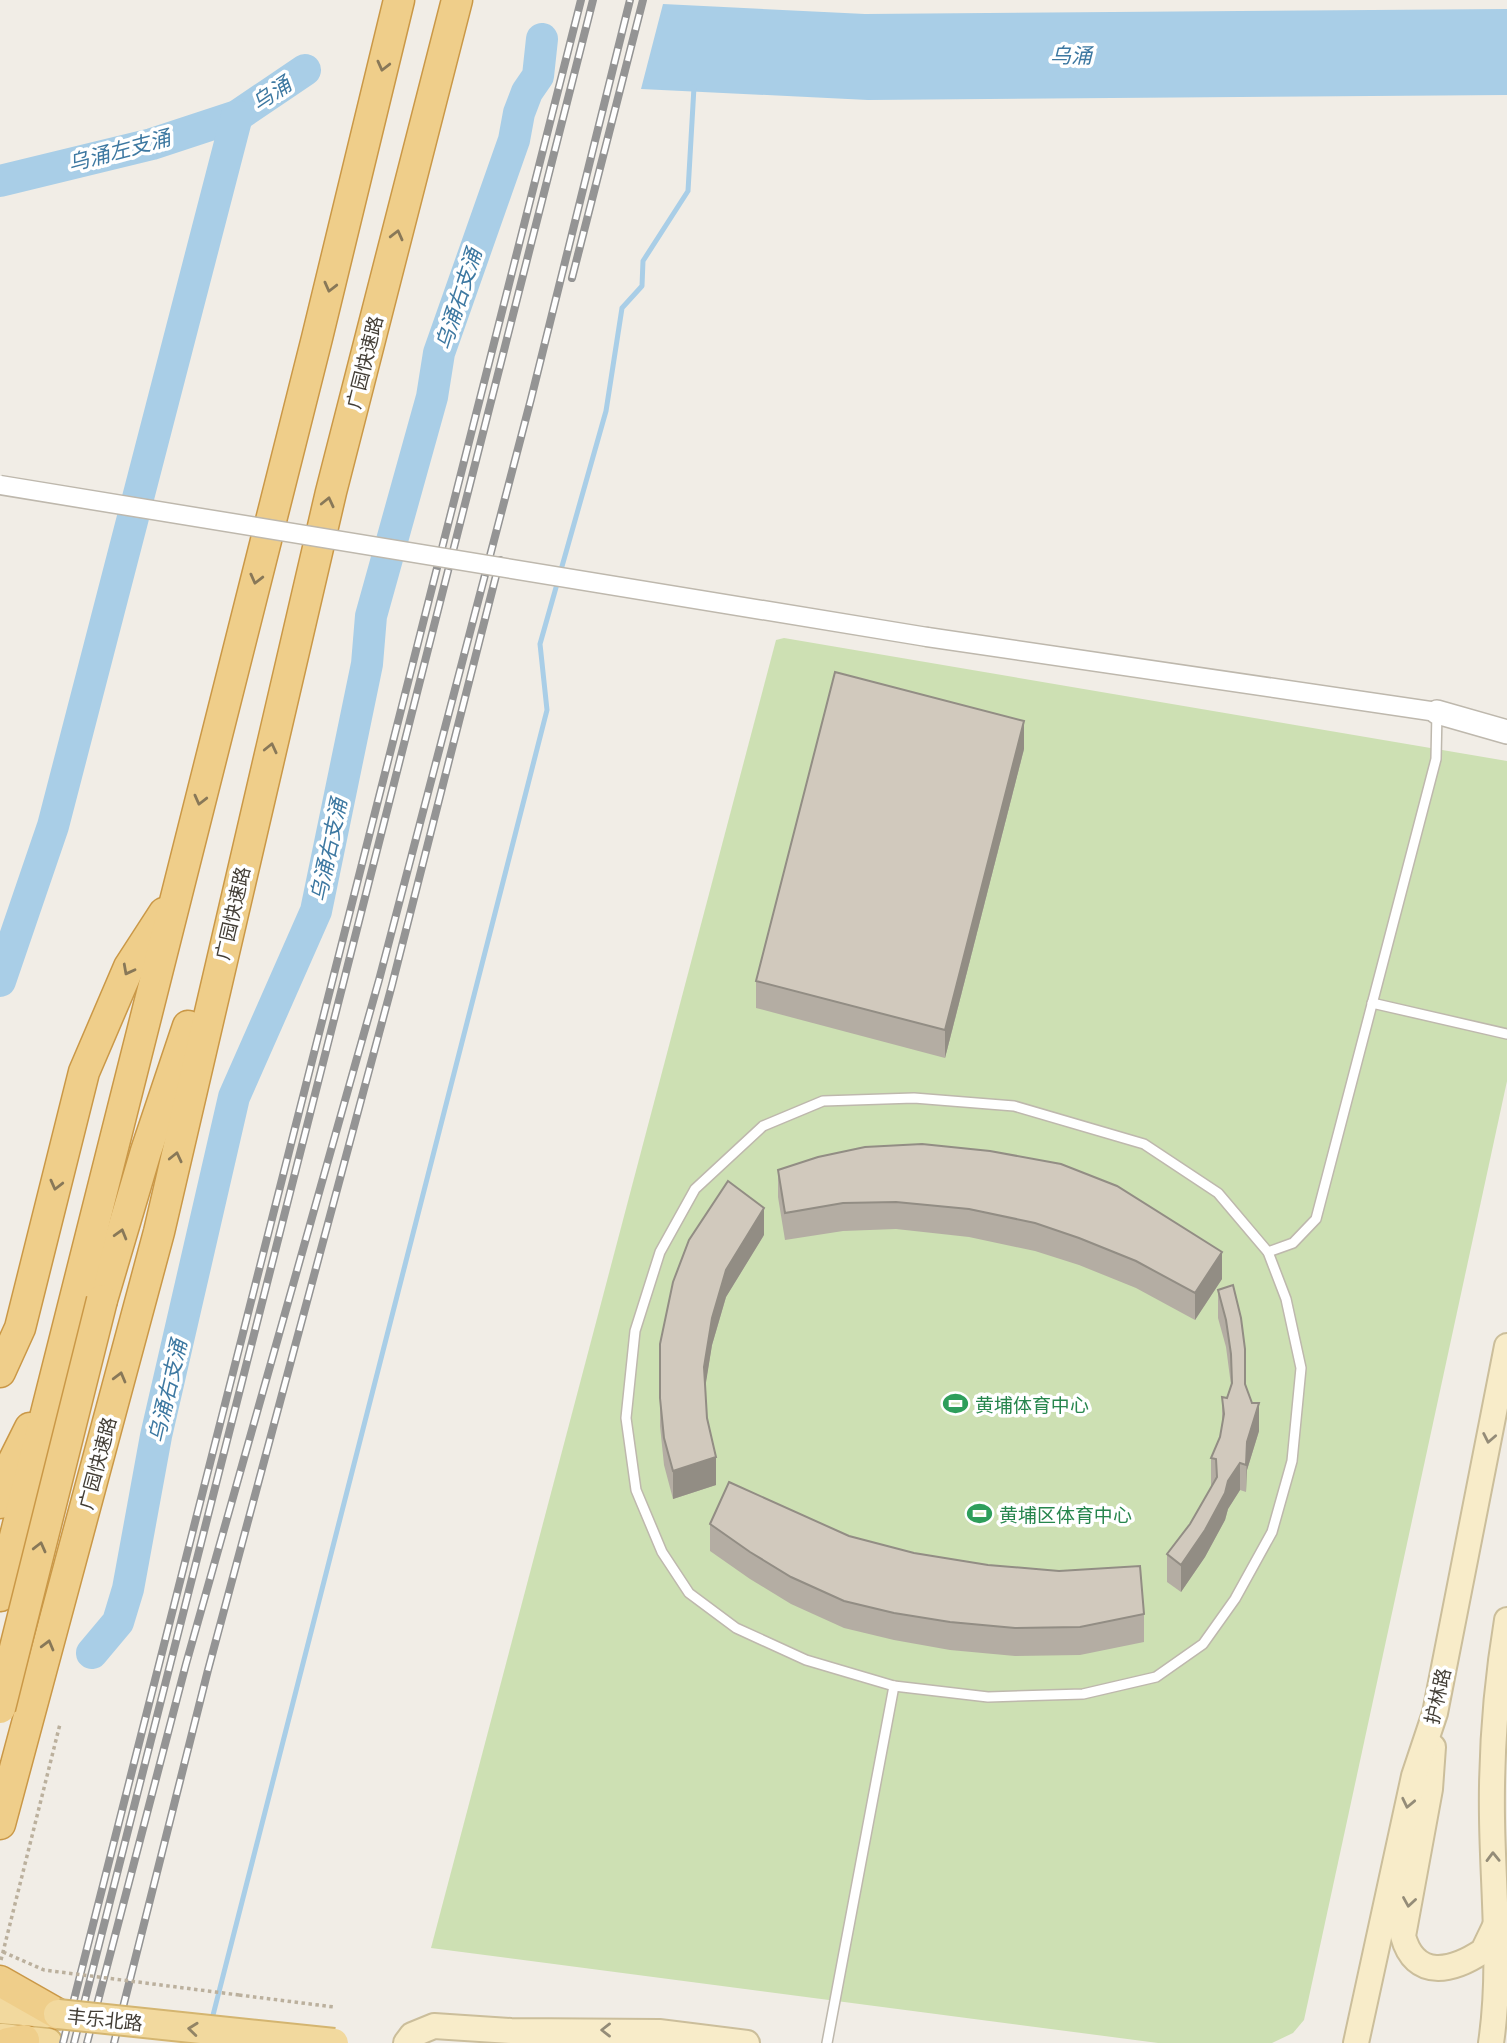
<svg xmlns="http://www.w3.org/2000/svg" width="1507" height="2043" font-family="'Golos Text','Noto Sans SC',sans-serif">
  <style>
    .green { fill: #cde0b3 }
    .water { fill: #a9cee7 }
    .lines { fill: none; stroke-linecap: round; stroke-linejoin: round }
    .stream { stroke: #a9cee7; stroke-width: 5 }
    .river { stroke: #a9cee7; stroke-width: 32 }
    .service-casing { stroke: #beb8ad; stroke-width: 12 }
    .minor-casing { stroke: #beb8ad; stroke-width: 21 }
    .tertiary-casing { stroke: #beb8ad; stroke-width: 26 }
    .secondary-casing { stroke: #cbbe9b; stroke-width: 28 }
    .primary-casing { stroke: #d4b570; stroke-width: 32 }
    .trunk-casing { stroke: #ca9847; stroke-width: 33 }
    .path { stroke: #bbb09d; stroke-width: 3.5; stroke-dasharray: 3.5 3.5; stroke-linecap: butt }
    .service { stroke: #fff; stroke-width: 9 }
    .minor { stroke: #fff; stroke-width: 18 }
    .tertiary { stroke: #fff; stroke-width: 23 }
    .secondary { stroke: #f8ecc9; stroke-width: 24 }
    .primary { stroke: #f2d99e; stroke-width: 28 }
    .trunk { stroke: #efce8a; stroke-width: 30 }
    .rail-casing { stroke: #949494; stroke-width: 8 }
    .rail { stroke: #fff; stroke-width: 5; stroke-dasharray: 16; stroke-linecap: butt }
    .minor-bridge-casing { stroke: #beb8ad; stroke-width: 21; stroke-linecap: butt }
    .primary-bridge-casing { stroke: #d4b570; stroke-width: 32; stroke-linecap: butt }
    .trunk-bridge-casing { stroke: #ca9847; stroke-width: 33; stroke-linecap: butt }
    .path-bridge { stroke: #bbb09d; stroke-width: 3.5; stroke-dasharray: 3.5 3.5; stroke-linecap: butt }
    .minor-bridge { stroke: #fff; stroke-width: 18 }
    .primary-bridge { stroke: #f2d99e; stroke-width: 28 }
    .trunk-bridge { stroke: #efce8a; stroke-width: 30 }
    .wall { fill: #b4ada3 }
    .shaded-wall { fill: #928d84 }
    .building { fill: #d1c9bd; stroke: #928d84; stroke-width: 2 }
    .oneway { stroke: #887858 }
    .oneway2 { stroke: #948c78 }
    .oneway3 { stroke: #928465 }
    .labels { text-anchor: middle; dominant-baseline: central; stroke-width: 7; stroke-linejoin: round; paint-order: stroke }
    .street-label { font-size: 19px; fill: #433e36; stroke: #fff }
    .leisure-label { font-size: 19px; fill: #27864d; stroke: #fff; text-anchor: start }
    .water-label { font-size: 21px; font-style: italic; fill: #3d78a1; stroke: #fff }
  </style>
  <rect width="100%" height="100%" fill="#f1ede6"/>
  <polygon class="green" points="784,638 1507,761 1507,1081 1304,2020 1293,2033 1272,2043 1158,2043 431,1948 776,640"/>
  <polygon class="water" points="663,4 865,14 1507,9 1507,95 868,100 641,89"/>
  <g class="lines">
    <polyline class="stream" points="211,2023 547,710 540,644 606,411 622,308 642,286 643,261 688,191 694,87"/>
    <g class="river">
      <polyline points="0,181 152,144 237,116 305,70"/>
      <polyline points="0,981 53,826 237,116"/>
      <polyline points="92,1653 118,1622 128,1589 156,1436 234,1097 316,911 367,664 371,616 432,397 439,353 514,140 519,113 527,92 538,76 542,39"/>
    </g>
    <defs>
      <g id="service">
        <polyline points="1372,1003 1507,1034"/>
        <polygon points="914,1098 1014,1106 1144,1144 1218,1193 1268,1252 1286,1299 1301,1368 1292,1461 1272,1532 1235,1599 1203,1644 1156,1677 1083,1694 988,1697 894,1686 806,1660 736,1628 689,1593 662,1552 636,1490 626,1418 635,1331 660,1252 695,1189 763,1126 823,1101"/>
        <polyline points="1268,1252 1293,1243 1316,1219 1436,759 1437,712"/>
        <polyline points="827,2043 894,1686"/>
      </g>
      <polyline id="minor" points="927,637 1437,712"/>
      <polyline id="tertiary" points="1437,712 1507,732"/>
      <g id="secondary">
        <path d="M1433 1747 1430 1789 1403 1936C1415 1981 1453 1971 1483 1951L1495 1926"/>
        <polyline points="406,2043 412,2035 434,2026 511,2031 659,2032 747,2043"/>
        <polyline points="1356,2043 1414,1776 1435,1713 1507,1346"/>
        <path d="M1491 2043C1502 1969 1493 1893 1492 1818 1491 1751 1496 1686 1507 1620"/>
      </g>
      <g id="primary">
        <polyline points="0,2009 58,2014"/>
        <polyline points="2,2038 48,2043"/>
      </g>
      <g id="trunk">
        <polyline points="102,1300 146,1151 188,1026"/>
        <polyline points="0,1372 20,1328 84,1072 129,967 164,913"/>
        <polyline points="0,1503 9,1470 30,1428"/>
        <polyline points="0,1596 317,338 399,0"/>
        <polyline points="0,1824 159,1232 331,492 457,0"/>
        <polyline points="0,1981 58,2014"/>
        <polyline points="8,2043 24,2040"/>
      </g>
    </defs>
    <use href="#service" class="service-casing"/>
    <use href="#minor" class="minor-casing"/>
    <use href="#tertiary" class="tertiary-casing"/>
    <use href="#secondary" class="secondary-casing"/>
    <use href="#primary" class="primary-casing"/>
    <use href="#trunk" class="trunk-casing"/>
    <g class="path">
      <polyline points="1,1960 60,1724"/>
      <polyline points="239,1995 334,2007"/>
    </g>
    <use href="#service" class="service"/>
    <use href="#minor" class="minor"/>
    <use href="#tertiary" class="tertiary"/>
    <use href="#secondary" class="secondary"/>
    <use href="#primary" class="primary"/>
    <use href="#trunk" class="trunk"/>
    <defs>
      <g id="rail">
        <polyline points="572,278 643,0"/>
        <polyline points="63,2043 581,0"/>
        <polyline points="74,2043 593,0"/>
        <polyline points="87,2043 186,1664 379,980 531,399 630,0"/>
        <polyline points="114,2043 208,1670 392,985 500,560"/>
      </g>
    </defs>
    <use href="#rail" class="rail-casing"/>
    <use href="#rail" class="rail"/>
    <defs>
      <polyline id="minor-bridge" points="0,485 927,637"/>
      <polyline id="primary-bridge" points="58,2014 334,2043"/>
      <polyline id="trunk-bridge" points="0,1708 102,1300"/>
    </defs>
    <use href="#minor-bridge" class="minor-bridge-casing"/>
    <use href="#primary-bridge" class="primary-bridge-casing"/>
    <use href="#trunk-bridge" class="trunk-bridge-casing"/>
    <polyline class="path-bridge" points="3,1952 44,1970 239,1995"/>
    <use href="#minor-bridge" class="minor-bridge"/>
    <use href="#primary-bridge" class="primary-bridge"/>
    <use href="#trunk-bridge" class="trunk-bridge"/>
  </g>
  <g class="wall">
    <polygon points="1024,749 945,1058 756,1008 756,981"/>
    <polygon points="818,1157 1222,1279 1195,1320 1136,1288 1079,1265 1035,1251 969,1237 896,1229 843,1231 785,1240 778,1197 778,1170"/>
    <polygon points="764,1235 726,1297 712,1345 705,1386 707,1418 716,1485 673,1499 664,1465 660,1426 660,1344"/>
    <polygon points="1218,1290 1259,1431 1247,1470 1246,1492 1240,1490 1228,1509 1225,1520 1205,1557 1181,1592 1167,1582 1167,1554 1190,1524 1212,1486 1211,1485 1211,1458 1220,1437 1222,1423 1222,1397 1227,1398 1231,1385 1226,1347 1218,1318"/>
    <polygon points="710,1524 849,1536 1144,1614 1144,1642 1080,1655 1015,1656 950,1650 894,1640 844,1628 791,1604 750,1579 710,1551"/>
  </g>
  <g class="shaded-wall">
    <polygon points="1024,721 1024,749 945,1058 945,1030"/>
    <polygon points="764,1208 764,1235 726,1297 712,1345 704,1395 704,1367 712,1318 726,1270"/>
    <polygon points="1222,1252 1222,1279 1195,1320 1195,1293"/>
    <polygon points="1259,1403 1259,1431 1247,1470 1246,1492 1247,1442"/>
    <polygon points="716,1457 716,1485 673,1499 673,1471"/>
    <polygon points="1240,1463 1240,1490 1228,1509 1225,1520 1205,1557 1181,1592 1181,1565 1228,1481"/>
  </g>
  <g class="building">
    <polygon points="835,672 1024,721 945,1030 756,981"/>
    <polygon points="922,1144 990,1151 1061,1164 1117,1186 1222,1252 1195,1293 1136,1261 1079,1238 1035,1223 969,1209 896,1202 843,1203 785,1213 778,1170 818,1157 865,1147"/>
    <polygon points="728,1181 764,1208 726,1270 712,1318 704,1367 707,1418 716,1457 673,1471 664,1438 660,1398 660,1344 673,1282 689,1240"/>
    <polygon points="1233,1285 1241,1318 1245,1349 1245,1384 1252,1403 1259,1403 1247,1442 1246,1465 1240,1463 1228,1481 1225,1493 1205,1530 1181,1565 1167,1554 1190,1524 1217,1477 1216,1459 1211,1458 1220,1437 1224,1414 1222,1397 1227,1398 1232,1383 1231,1354 1226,1320 1218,1290"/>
    <polygon points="729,1482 849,1536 914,1553 988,1565 1059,1571 1140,1566 1144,1614 1080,1627 1015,1628 950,1622 894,1613 844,1601 791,1577 750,1552 710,1524"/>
  </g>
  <defs><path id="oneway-chevron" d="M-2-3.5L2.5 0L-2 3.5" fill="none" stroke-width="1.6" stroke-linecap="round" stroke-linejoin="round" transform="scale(1.75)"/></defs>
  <g class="oneway">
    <use href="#oneway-chevron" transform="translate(383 66) rotate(104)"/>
    <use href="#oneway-chevron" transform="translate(397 235) rotate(-76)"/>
    <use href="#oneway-chevron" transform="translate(330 287) rotate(104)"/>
    <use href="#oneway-chevron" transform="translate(328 502) rotate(-77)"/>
    <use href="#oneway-chevron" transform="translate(256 579) rotate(104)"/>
    <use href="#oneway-chevron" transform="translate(271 748) rotate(-77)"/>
    <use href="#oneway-chevron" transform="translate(200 800) rotate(104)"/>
    <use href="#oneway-chevron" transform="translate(128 970) rotate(118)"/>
    <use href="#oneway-chevron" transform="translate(176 1157) rotate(-77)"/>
    <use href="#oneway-chevron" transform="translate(56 1185) rotate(104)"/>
    <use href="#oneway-chevron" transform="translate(121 1234) rotate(-74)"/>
    <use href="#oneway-chevron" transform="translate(120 1377) rotate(-75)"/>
    <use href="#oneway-chevron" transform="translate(40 1547) rotate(-76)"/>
    <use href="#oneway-chevron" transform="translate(48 1645) rotate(-75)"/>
  </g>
  <g class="oneway2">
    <use href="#oneway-chevron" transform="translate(1489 1438) rotate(101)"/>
    <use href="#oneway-chevron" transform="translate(1408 1803) rotate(102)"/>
    <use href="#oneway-chevron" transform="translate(1493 1857) rotate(-91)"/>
    <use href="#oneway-chevron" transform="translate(1409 1902) rotate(99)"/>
    <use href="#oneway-chevron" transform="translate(606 2030) rotate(-180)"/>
  </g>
  <use class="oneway3" href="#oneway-chevron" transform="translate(193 2029) rotate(-174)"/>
  <defs>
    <symbol id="stadium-bare" viewBox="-9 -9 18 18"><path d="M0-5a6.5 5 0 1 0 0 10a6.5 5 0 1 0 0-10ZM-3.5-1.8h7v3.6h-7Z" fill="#2e9e5b" stroke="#fff" stroke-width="2.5" paint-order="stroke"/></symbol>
  </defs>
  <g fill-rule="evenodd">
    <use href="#stadium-bare" x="938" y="1386" width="35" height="35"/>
    <use href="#stadium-bare" x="962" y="1496" width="35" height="35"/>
  </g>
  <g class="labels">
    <g class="street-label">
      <text transform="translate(364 362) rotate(-76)">广园快速路</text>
      <text transform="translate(232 913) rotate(-77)">广园快速路</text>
      <text transform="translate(97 1463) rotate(-75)">广园快速路</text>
      <text transform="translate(1437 1696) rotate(-77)">护林路</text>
      <text transform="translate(105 2019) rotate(6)">丰乐北路</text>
    </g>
    <g class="leisure-label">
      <text x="975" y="1404">黄埔体育中心</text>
      <text x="999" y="1514">黄埔区体育中心</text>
    </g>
    <g class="water-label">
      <text x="1071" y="55">乌涌</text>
      <text transform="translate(271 93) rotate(-34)">乌涌</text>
      <text transform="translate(119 150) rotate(-15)">乌涌左支涌</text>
      <text transform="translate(458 299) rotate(-72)">乌涌右支涌</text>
      <text transform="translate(328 850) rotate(-78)">乌涌右支涌</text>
      <text transform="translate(167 1391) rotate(-77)">乌涌右支涌</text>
    </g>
  </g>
</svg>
